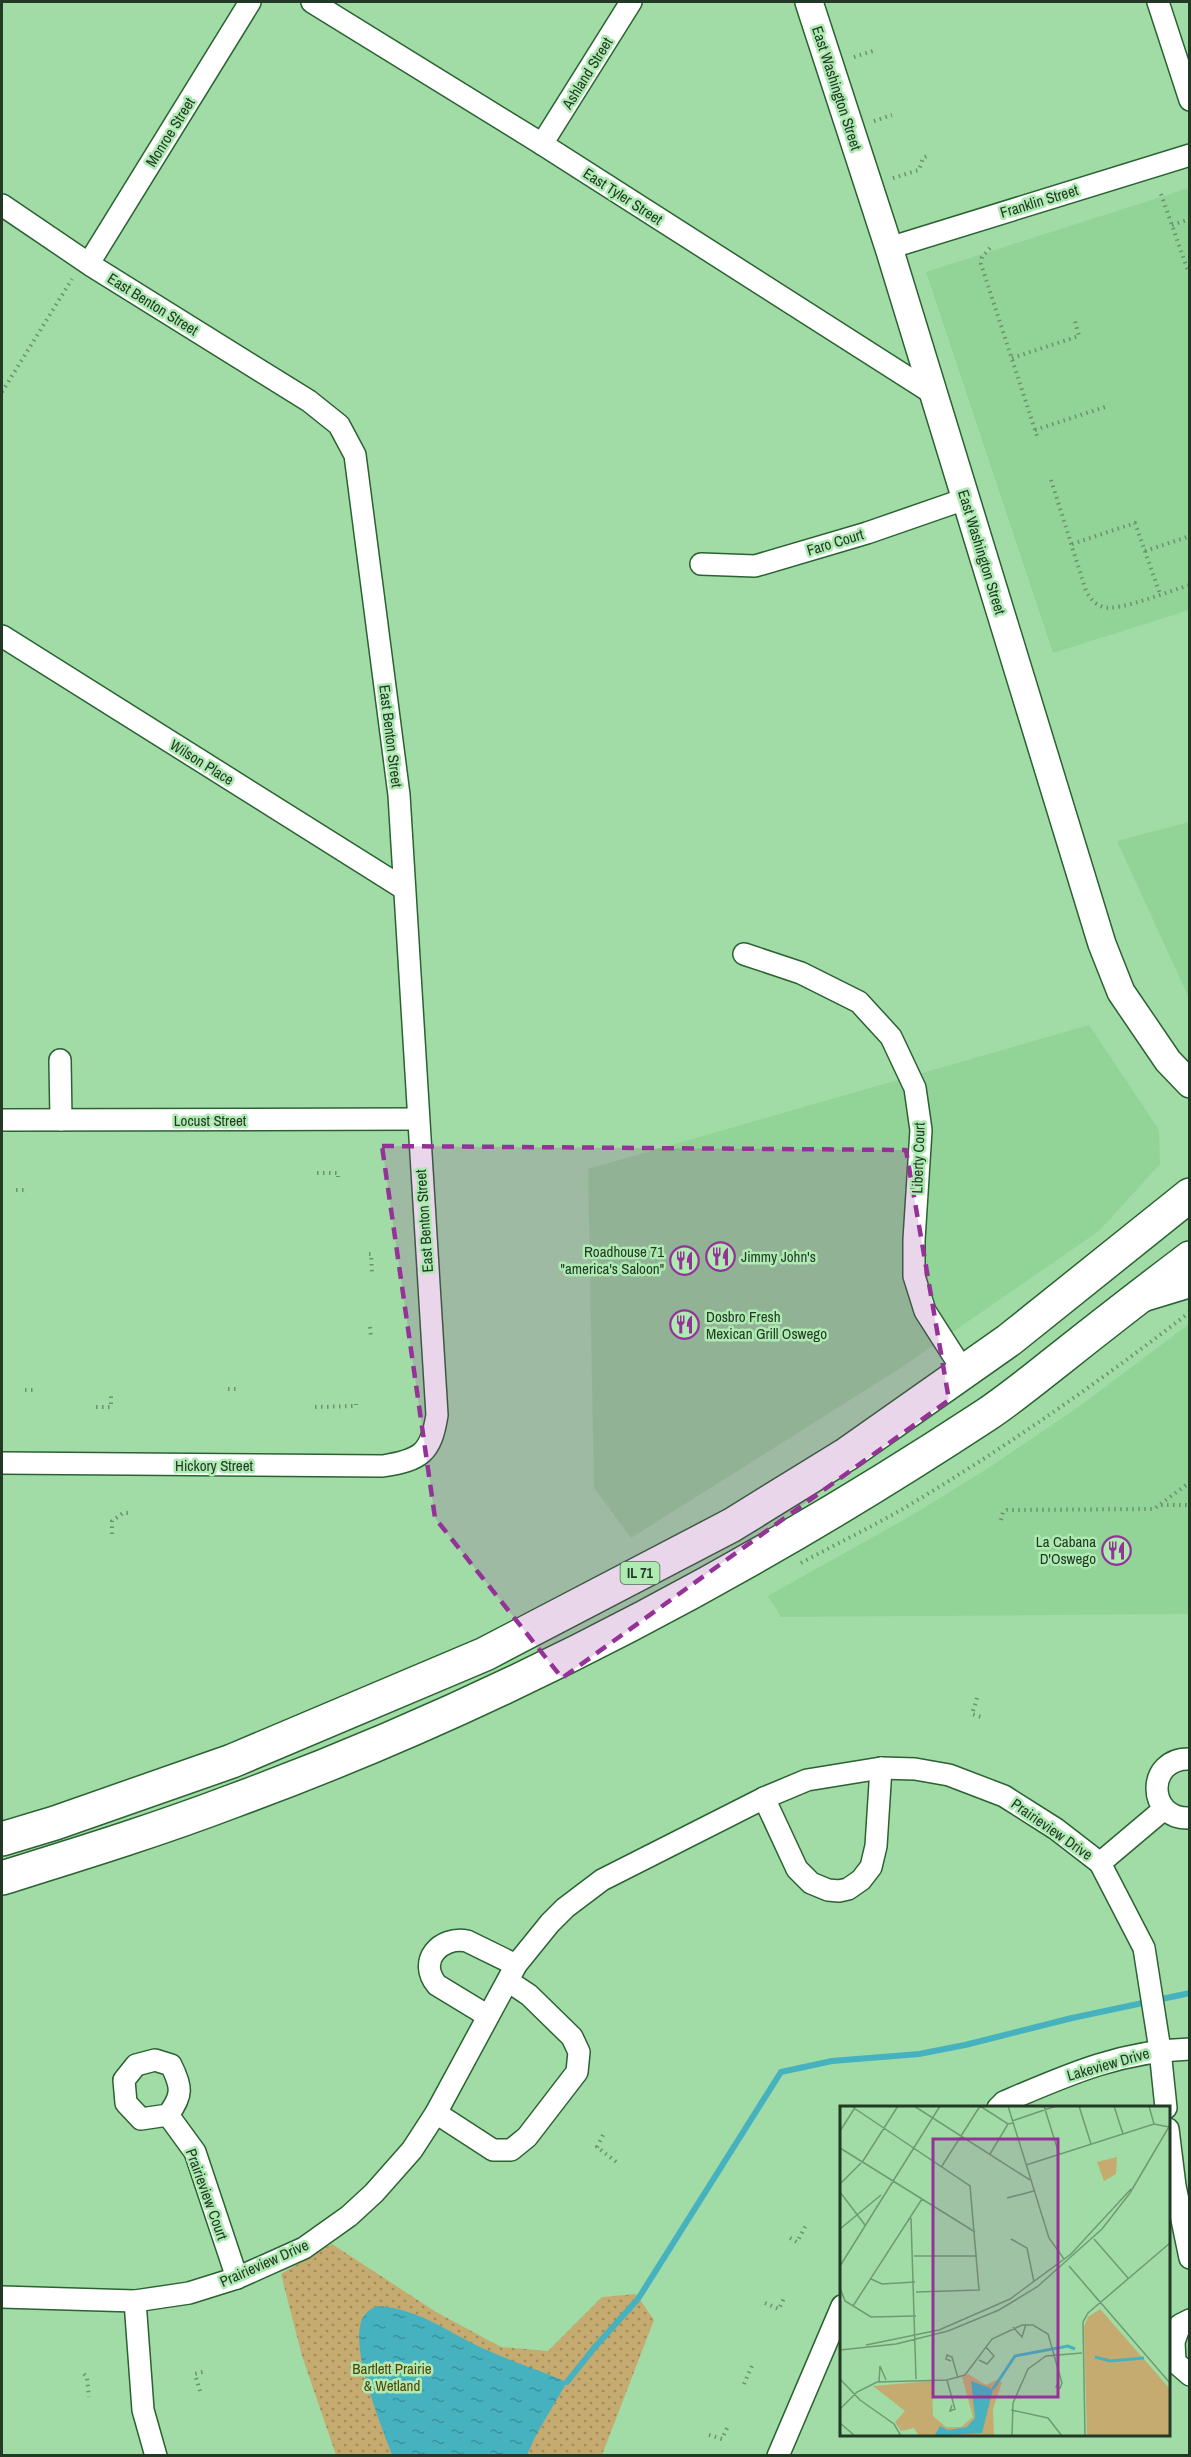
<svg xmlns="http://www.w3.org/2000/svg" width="1191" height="2457" font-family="'Archivo Narrow',sans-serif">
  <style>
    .built { fill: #92d397 }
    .grass { fill: url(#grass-dots) }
    .water { fill: url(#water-ripples) }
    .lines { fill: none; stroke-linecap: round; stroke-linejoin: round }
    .stream { stroke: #46b2bf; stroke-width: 6 }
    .minor-casing { stroke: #2a6232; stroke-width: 24 }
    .tertiary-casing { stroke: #2a6232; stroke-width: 30 }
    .secondary-casing { stroke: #2a6232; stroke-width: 33 }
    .primary-casing { stroke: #2a6232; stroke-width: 36 }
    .path { stroke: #68946c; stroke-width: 4; stroke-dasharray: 1.5 4.5; stroke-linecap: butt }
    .minor { stroke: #fff; stroke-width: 21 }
    .tertiary { stroke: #fff; stroke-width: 27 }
    .secondary { stroke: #fff; stroke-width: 30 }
    .primary { stroke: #fff; stroke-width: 33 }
    .marked { fill: #953298; fill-opacity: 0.2; stroke: #953298; stroke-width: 4.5; stroke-dasharray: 12 8; stroke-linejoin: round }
    .labels { text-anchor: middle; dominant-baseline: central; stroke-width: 5; stroke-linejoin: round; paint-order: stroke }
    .shield { fill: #aeeab2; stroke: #4c6f4f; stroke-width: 1.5 }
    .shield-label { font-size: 14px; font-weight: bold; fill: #223a25 }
    .street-label { font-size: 15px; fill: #223a25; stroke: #aeeab2 }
    .poi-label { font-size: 15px; fill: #223a25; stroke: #aeeab2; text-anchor: end }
    .park-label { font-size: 15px; fill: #574205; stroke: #aeeab2 }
    .inset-river { fill: none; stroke: #46b2bf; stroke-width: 3 }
    .inset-road { fill: none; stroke: #6e9b72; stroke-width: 1.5 }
    .view { fill: #953298; fill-opacity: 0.15; stroke: #953298; stroke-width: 3 }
    .inset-edge { fill: none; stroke: #223a25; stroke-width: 3 }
  </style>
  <defs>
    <pattern id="grass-dots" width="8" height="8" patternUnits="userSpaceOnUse" patternTransform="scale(1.5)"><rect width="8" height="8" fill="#c5ab6f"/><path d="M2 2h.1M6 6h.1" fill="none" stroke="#a08c5b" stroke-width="1.8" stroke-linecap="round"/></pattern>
    <pattern id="water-ripples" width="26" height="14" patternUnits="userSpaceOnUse" patternTransform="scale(1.5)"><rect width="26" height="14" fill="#46b2bf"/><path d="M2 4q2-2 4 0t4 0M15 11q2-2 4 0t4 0" fill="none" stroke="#3a929b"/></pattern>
  </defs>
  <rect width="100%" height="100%" fill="#a1dca6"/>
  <g class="built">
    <polygon points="1189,188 1189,610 1053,653 926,272"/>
    <polygon points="1189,822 1190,822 1189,998 1117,841"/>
    <polygon points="1089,1025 1159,1130 1160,1164 1099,1231 899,1369 631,1538 594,1488 588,1169"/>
    <polygon points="1189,1324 1189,1614 781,1617 768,1596 914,1514 990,1467 1077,1408"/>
  </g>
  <polygon class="grass" points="332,2244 436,2312 501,2347 548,2351 602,2297 636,2294 654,2320 602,2455 336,2455 302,2356 281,2274"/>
  <path class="water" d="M377 2306C422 2309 449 2334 489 2351 514 2362 541 2371 567 2382L536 2435 527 2455H392C380 2422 354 2360 360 2326 362 2315 368 2310 377 2306Z"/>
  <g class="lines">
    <polyline class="stream" points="567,2382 594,2348 638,2299 781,2072 832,2061 919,2054 965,2045 1072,2018 1190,1993"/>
    <defs>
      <g id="minor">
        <polyline points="312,2 542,144 932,393"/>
        <polyline points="1158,2 1190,100"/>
        <polyline points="542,144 631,2"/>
        <path d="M2 205 92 266 309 401 339 425 355 455 399 795 437 1415C431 1453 421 1460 383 1466L2 1463"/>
        <polyline points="889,248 1190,155"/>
        <polyline points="89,263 250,2"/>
        <polyline points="701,564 755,566 867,533 965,499"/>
        <polyline points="2,636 403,888"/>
        <polyline points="744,954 801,973 859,1002 891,1037 915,1088 921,1130 914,1240 914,1276 925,1311 964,1372"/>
        <polyline points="60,1060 61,1120"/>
        <polyline points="2,1120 418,1119"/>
        <path d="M1190 1759C1146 1757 1146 1820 1190 1818"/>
        <polyline points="764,1798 797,1869 811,1883 828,1890 839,1891 848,1889 861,1880 871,1867 876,1846 881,1768"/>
        <polyline points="1100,1863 1164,1809"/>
        <path d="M488 2016 437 1985C417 1961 440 1936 467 1941L516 1965"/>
        <path d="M155 2060 171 2065C182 2087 183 2095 168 2115L141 2119 126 2103 124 2080 136 2065Z"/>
        <path d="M998 2108 1004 2102C1067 2075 1120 2051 1190 2049"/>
        <polyline points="436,2113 493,2150 511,2150 527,2137 577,2072 579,2052 572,2037 529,1995 508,1981"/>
        <polyline points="168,2115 195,2152 237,2278"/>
        <polyline points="1168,2129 1175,2186 1190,2258"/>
        <polyline points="2,2297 135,2301 189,2293 237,2278 304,2248 349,2216 374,2193 412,2150 436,2113 516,1965 550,1923 565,1908 602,1880 764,1798 807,1780 881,1768 915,1769 949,1775 1004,1796 1056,1829 1100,1863 1144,1948 1160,2050 1166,2108"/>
        <polyline points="135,2301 143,2410 156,2456"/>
        <polyline points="1190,2320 1180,2325 1174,2342 1175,2362 1190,2375"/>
        <polyline points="778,2456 842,2306"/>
      </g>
      <polyline id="tertiary" points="809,2 889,248 1102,944 1121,992 1168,1061 1190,1084"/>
      <polyline id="secondary" points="1144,1296 1190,1282"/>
      <g id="primary">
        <polyline points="2,1839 55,1823 232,1761 485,1654 732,1525 847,1454 1009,1340 1190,1195"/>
        <path d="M2 1878C79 1854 157 1830 233 1801 498 1704 750 1570 986 1415 1010 1399 1033 1380 1056 1362 1100 1327 1145 1292 1190 1258"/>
      </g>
    </defs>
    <use href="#minor" class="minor-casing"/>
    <use href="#tertiary" class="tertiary-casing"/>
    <use href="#secondary" class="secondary-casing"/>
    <use href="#primary" class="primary-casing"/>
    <g class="path">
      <polyline points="854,57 873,51"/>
      <polyline points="874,121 892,115"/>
      <polyline points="893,178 919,170 923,158 927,156"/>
      <polyline points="1161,194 1188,271"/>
      <polyline points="1172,225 1190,219"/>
      <polyline points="990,248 982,257 981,264 1037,436"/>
      <polyline points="1012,358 1079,336 1075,321"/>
      <polyline points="2,392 72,279"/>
      <polyline points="1035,430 1108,406"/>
      <path d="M1051 480 1086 591C1090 598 1094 604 1103 607 1118 612 1172 590 1190 585"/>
      <polyline points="1072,544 1135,523 1160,594"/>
      <polyline points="1145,551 1190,536"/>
      <polyline points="317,1173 338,1173 338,1177"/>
      <polyline points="16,1190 24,1190 25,1194"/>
      <polyline points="369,1254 371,1254 372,1273"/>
      <polyline points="370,1327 371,1337"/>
      <polyline points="228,1389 236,1389 236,1387"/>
      <polyline points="25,1390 35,1390"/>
      <polyline points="96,1407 111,1407 111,1394"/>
      <polyline points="315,1407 356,1406 356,1404"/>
      <polyline points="1161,1505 1190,1505"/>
      <polyline points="1001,1520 1003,1512 1007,1510 1154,1509 1190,1482"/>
      <polyline points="112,1534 112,1521 123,1513 130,1513"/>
      <path d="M801 1563C836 1544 872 1527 906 1507 1005 1448 1099 1382 1190 1312"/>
      <polyline points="977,1698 972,1714 984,1718"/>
      <polyline points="603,2135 597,2147 619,2164"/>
      <polyline points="790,2238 797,2242 806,2225"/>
      <polyline points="765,2303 779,2309 785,2296"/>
      <polyline points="84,2374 87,2377 89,2397"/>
      <polyline points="744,2384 752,2366 749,2365"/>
      <polyline points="200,2391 195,2374 206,2371"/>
      <polyline points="709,2435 722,2439 728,2426"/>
    </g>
    <use href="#minor" class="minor"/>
    <use href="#tertiary" class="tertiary"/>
    <use href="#secondary" class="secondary"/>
    <use href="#primary" class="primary"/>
  </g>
  <path class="marked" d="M382 1146 906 1150 949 1400 562 1678 435 1518Z"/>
  <defs>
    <symbol id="restaurant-ring" viewBox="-11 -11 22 22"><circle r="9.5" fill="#aeeab2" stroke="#953298" stroke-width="1.5"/><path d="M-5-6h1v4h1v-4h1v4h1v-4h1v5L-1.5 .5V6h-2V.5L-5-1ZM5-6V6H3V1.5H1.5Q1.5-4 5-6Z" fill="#953298"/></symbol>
  </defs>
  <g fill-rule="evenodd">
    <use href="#restaurant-ring" x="704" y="1240" width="33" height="33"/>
    <use href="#restaurant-ring" x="668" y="1244" width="33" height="33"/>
    <use href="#restaurant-ring" x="668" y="1308" width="33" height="33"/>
    <use href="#restaurant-ring" x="1100" y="1534" width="33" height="33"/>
  </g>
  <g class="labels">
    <rect class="shield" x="620.5" y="1562" width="39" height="22" rx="4.5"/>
    <g class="shield-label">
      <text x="640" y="1573">IL 71</text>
    </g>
    <g class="street-label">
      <text transform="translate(587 73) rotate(-58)">Ashland Street</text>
      <text transform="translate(837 88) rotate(72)">East Washington Street</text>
      <text transform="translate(170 132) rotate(-58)">Monroe Street</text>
      <text transform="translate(623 196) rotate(33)">East Tyler Street</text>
      <text transform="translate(1039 201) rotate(-17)">Franklin Street</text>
      <text transform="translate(153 304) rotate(32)">East Benton Street</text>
      <text transform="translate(835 542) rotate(-17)">Faro Court</text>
      <text transform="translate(982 552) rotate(73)">East Washington Street</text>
      <text transform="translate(391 736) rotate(83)">East Benton Street</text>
      <text transform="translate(202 762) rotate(32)">Wilson Place</text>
      <text x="210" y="1120">Locust Street</text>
      <text transform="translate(918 1158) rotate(-88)">Liberty Court</text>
      <text transform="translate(424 1221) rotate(-94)">East Benton Street</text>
      <text x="214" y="1465">Hickory Street</text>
      <text transform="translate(1052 1829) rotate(35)">Prairieview Drive</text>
      <text transform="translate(1108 2064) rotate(-16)">Lakeview Drive</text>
      <text transform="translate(207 2194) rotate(70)">Prairieview Court</text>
      <text transform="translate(264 2263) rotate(-24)">Prairieview Drive</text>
    </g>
    <g class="poi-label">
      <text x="664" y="1251">Roadhouse 71<tspan x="664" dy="17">"america's Saloon"</tspan></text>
      <text x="741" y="1256" text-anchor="start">Jimmy John's</text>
      <text x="706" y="1316" text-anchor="start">Dosbro Fresh<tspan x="706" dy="17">Mexican Grill Oswego</tspan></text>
      <text x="1096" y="1541">La Cabana<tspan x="1096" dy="17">D'Oswego</tspan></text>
    </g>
    <g class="park-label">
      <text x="392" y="2368">Bartlett Prairie<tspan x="392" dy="17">&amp; Wetland</tspan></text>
    </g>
  </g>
  <g transform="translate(840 2106)">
    <rect width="330" height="330" fill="#a1dca6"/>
    <path d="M260 203 330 283V330H247L244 221 248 211ZM128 268 146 279 156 274 162 276 153 303 154 330H79L74 322 61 325 55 316 65 305 33 280 92 275 93 310 106 321H121L133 311 122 271Z" fill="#c5ab6f"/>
    <path d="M277 51 276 68 264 75 257 56Z" fill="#c5ab6f"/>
    <path d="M131 275 153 283 142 327 94 330 100 320 108 324 127 321 135 312Z" fill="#46b2bf"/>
    <path class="inset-river" d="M255 251 270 255 304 252M153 283 175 250 228 240 235 243"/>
    <path class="inset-road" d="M11 0 130 80 139 184 76 186M74 0 190 74M140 0 168 18 173 17M168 0 209 132 224 153M204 0 219 48M239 0 251 38M274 0 283 28M309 0 314 18M172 15 216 0M0 25 16 0M0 42 135 126M150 48 168 18M186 59 314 18 329 21M102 60 140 0M0 78 23 55 58 0M0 86 25 119M167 92 194 85M71 112 76 273M0 123 41 89M171 133 187 142 194 176M254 133 288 172M74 150H137M0 160 100 0M229 160 330 277M229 160 259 195M31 173 42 178 75 176M0 182 5 195 31 211 76 210M13 200 82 93M173 221 182 231 186 218M26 239 99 224 170 193 231 148 291 83M0 244 56 238 108 225 159 204 197 181 262 123 290 87 330 19M139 254 147 258 154 250 146 241M111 255 106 253 107 249 112 251 118 272M0 273 20 294 54 318 61 330M107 274 115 303 110 305 112 299M39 276 40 260 46 274M0 303 17 286 37 276 107 274 125 269 152 233 182 219H193L208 228 222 277 220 282 216 281 219 276M171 304 208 312 222 330M0 317 15 330M172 330 173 297 188 263 206 250 242 247M245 330 243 216 248 207 330 137"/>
    <path class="view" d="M93 33H218V291H93Z"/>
    <rect width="330" height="330" class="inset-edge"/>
  </g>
  <rect width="1191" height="2457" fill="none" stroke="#223a25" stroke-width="6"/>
</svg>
